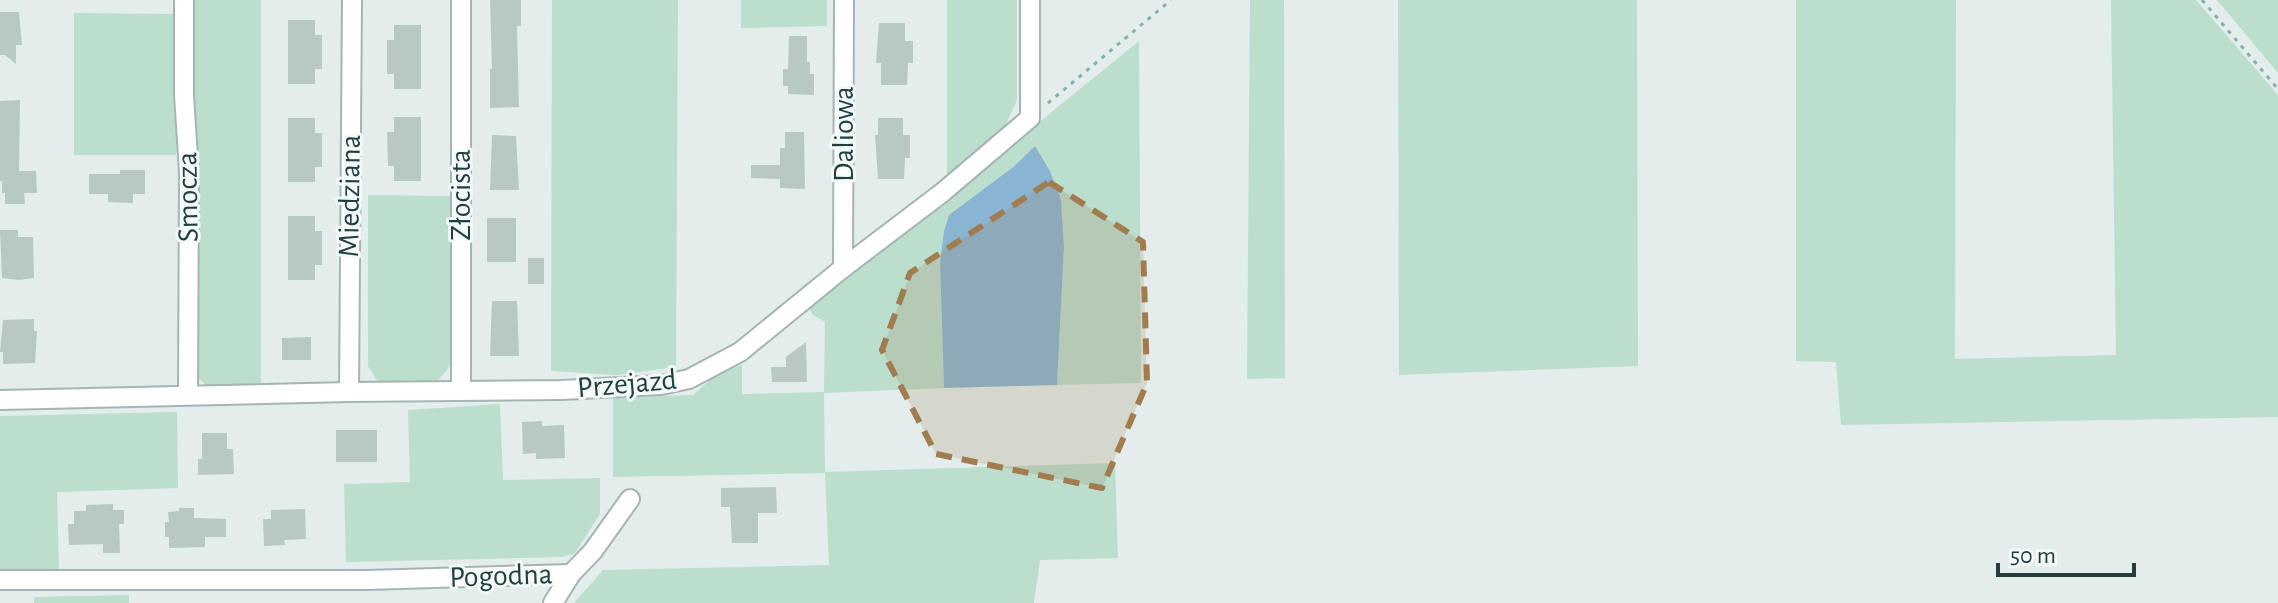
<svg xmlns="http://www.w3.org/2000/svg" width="2278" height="603" font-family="'Alegreya Sans',sans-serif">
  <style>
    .green { fill: #bbdecd }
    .water { fill: #8ab5d2 }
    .building { fill: #b8c8c5 }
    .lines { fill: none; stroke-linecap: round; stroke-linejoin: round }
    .street-casing { stroke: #a5b5b4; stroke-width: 22 }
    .path { stroke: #83b1ae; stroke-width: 3; stroke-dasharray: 4 6; stroke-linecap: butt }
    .street { stroke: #fff; stroke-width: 18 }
    .marked { fill: #a07c4f; fill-opacity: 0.2; stroke: #a07c4f; stroke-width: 6; stroke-dasharray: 16 10; stroke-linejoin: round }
    .labels { text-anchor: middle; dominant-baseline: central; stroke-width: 6; stroke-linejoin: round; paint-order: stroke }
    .street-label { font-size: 30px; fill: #223e3e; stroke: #f3f9f8 }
  </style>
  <rect width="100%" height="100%" fill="#e3edeb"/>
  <g class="green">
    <polygon points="190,0 261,0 261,387 208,387 197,376 199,174 190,115"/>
    <polygon points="552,0 678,0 676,367 616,375 551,371"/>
    <polygon points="741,0 827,0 827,26 741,28"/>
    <polygon points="947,0 1017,0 1017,100 1003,131 947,179"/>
    <polygon points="1250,0 1284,0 1285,378 1247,379"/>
    <polygon points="1398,0 1637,0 1638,366 1399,375"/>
    <polygon points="1796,0 1956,0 1955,359 2116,355 2111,0 2196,0 2278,95 2278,417 1841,425 1836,362 1796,361"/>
    <polygon points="2217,0 2278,0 2278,73"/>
    <polygon points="74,13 175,14 176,155 74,155"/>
    <polygon points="1139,41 1141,383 1057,385 1064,247 1061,199 1050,171 1035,146 944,231 940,262 944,388 824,393 825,472 1115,463 1118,558 1040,560 1034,603 574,603 603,570 829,565 825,473 613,477 613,398 693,395 717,374 742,365 742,394 824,392 825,322 813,315 809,309"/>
    <polygon points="368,195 456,196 453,357 447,370 437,381 378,382 368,366"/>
    <polygon points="500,404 503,480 600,478 600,514 575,553 562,557 346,562 344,484 410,482 408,410"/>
    <polygon points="177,412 178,488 57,492 59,569 0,570 0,416"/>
    <polygon points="129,595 129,603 34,603 34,597"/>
  </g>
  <polygon class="water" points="1035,146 1050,171 1061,199 1064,247 1057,385 944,388 940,262 944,231 949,215 1012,168"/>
  <g class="building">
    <polygon points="490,0 521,0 521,26 517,26 519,107 490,108 490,69 492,69"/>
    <polygon points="0,12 19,12 22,45 16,45 16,64 5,55 0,55"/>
    <polygon points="288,20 315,20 315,35 322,35 322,69 315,69 315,84 288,84"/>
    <polygon points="879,23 905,23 905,41 913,41 913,63 908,63 907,85 881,85 881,63 876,63"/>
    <polygon points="394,25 421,25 421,89 394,89 394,74 387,74 387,40 394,40"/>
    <polygon points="789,36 807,36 807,62 810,62 810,74 814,74 814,95 788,94 788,86 783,86 783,69 788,69"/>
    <polygon points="20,100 19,171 36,171 37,193 24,193 25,204 5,204 5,193 2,193 2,181 0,181 0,101"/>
    <polygon points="394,117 421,117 421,181 394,181 394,166 388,166 387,132 394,132"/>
    <polygon points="288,118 315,118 315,133 322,133 322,167 315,167 315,182 288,182"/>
    <polygon points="878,118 903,118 903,135 910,135 910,158 905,158 904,179 878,179 875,135 878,135"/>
    <polygon points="785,132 804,132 805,189 780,188 780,179 751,178 751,165 780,165 780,148 785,148"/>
    <polygon points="492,135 516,136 519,190 490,190"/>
    <polygon points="120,170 145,170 145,194 133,194 133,203 108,202 108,194 89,194 89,174 120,174"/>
    <polygon points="288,216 315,216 315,231 322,231 322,265 315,265 315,280 288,280"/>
    <rect x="487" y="218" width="29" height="44"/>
    <polygon points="0,230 18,230 18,237 33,237 34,278 19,280 2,278"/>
    <rect x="528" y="258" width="16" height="26"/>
    <polygon points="492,301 517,301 519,356 490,356"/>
    <polygon points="34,319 34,331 37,331 35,363 3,364 3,352 0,352 3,320"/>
    <polygon points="311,337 311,360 282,360 282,338"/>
    <polygon points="806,342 807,382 772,382 771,367 786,367 786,357"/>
    <polygon points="542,421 542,426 564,425 565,458 536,459 536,453 523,454 522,422"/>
    <rect x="336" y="430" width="41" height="32"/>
    <polygon points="202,433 227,433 227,449 233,449 234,474 198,475 198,459 202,459"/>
    <polygon points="776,487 777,513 758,513 758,543 732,543 730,507 721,507 721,488"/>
    <polygon points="113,504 113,510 124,510 124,524 119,524 120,553 103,553 103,544 69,545 68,524 74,524 74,511 86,511 86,505"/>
    <polygon points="179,508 194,508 194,518 226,519 226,537 205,537 205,547 169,548 169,537 165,537 165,522 169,522 168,512 179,511"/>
    <polygon points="305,509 306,539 284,540 285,545 264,546 263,519 271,519 271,510"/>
  </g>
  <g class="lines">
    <defs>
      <g id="street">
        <polyline points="184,0 184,95 189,172 188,395"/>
        <polyline points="843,268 844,0"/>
        <polyline points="461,390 461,0"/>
        <polyline points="349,392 352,0"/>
        <polyline points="0,400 349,392 561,390 661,385 689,379 740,352 843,268 943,192 1030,118 1030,0"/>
        <polyline points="0,580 367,580 571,574"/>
        <polyline points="553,603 571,574 593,551 630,499"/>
      </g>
    </defs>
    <use href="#street" class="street-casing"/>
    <g class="path">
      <polyline points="2202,0 2278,89"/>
      <polyline points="1048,103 1171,0"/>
    </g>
    <use href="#street" class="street"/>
  </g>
  <path class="marked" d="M1049 182 1143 242 1147 383 1102 488 936 454 882 350 910 273Z"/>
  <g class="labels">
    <g class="street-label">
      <text transform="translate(844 134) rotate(-90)">Daliowa</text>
      <text transform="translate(461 195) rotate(-90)">Złocista</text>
      <text transform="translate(350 196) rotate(-89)">Miedziana</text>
      <text transform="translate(188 197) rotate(-91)">Smocza</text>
      <text transform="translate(627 384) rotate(-5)">Przejazd</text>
      <text transform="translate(501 576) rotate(-2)">Pogodna</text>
    </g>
  </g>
  <path d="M1998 563v12h136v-12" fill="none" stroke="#223e3e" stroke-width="4"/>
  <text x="2010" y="563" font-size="24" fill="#223e3e" stroke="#f3f9f8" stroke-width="6" paint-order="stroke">50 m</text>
</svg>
